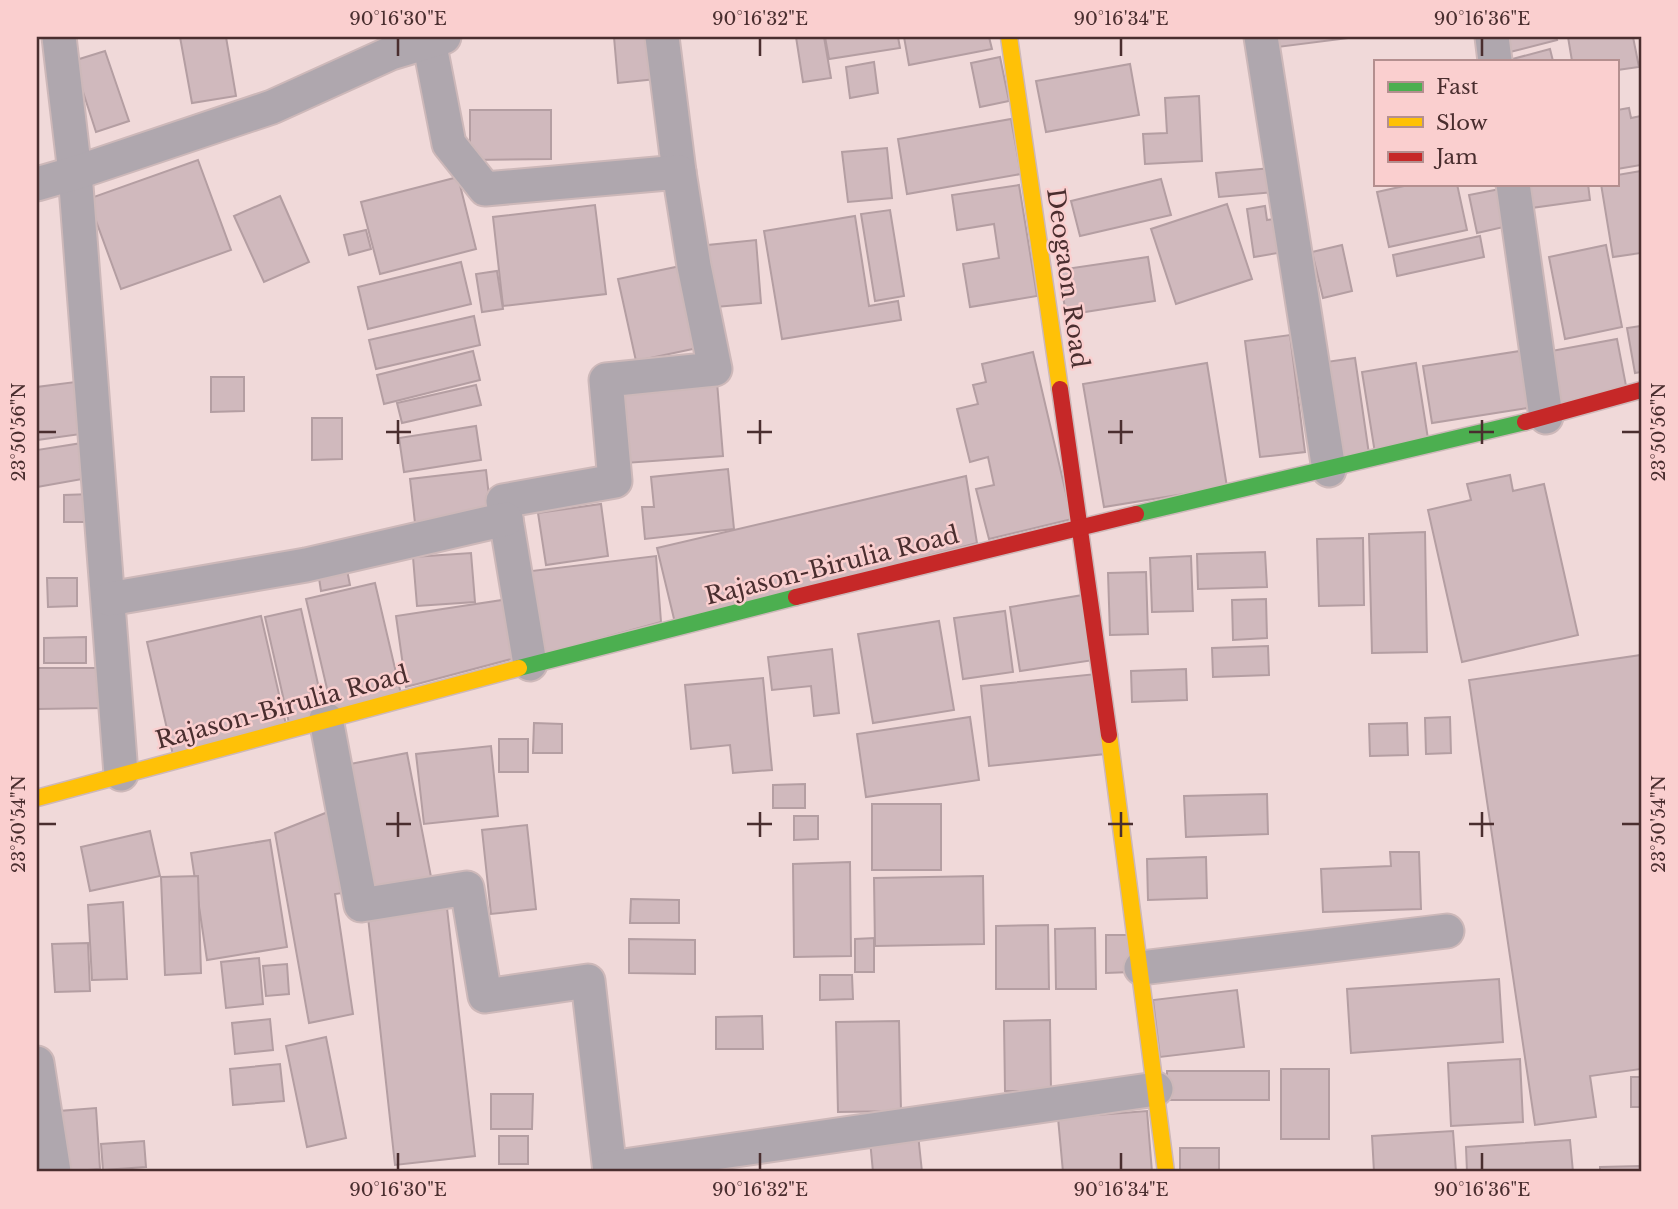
<svg xmlns="http://www.w3.org/2000/svg" width="1678" height="1209" font-family="'Libre Baskerville',serif">
  <style>
    .building { fill: #d0b9bd; stroke: #b49ea2; stroke-width: 2 }
    .lines { fill: none; stroke-linecap: round; stroke-linejoin: round }
    .street-casing { stroke: #cdb8b9; stroke-width: 37 }
    .fast-casing { stroke: #cdb8b9; stroke-width: 19 }
    .slow-casing { stroke: #cdb8b9; stroke-width: 19 }
    .jam-casing { stroke: #cdb8b9; stroke-width: 19 }
    .street { stroke: #afa7ae; stroke-width: 33 }
    .fast { stroke: #4caf50; stroke-width: 16 }
    .slow { stroke: #ffc107; stroke-width: 16 }
    .jam { stroke: #c62828; stroke-width: 16 }
    .ticks { fill: none; stroke: #4a2e2f; stroke-width: 2.5 }
    .labels { text-anchor: middle; dominant-baseline: central; stroke-width: 5; stroke-linejoin: round; paint-order: stroke }
    .street-label { font-size: 24px; fill: #4a2e2f; stroke: #facfcf }
    .neatline { fill: none; stroke: #4a2e2f; stroke-width: 2.5 }
    .ticks-label { font-size: 18px; text-anchor: middle; fill: #4a2e2f }
  </style>
  <rect width="100%" height="100%" fill="#f0d9d9"/>
  <g class="building">
    <polygon points="180,37 226,37 236,96 192,103"/>
    <polygon points="614,37 653,37 656,79 618,83"/>
    <polygon points="796,37 824,37 831,78 803,82"/>
    <polygon points="825,37 898,37 900,48 829,59"/>
    <polygon points="904,37 989,37 992,49 909,65"/>
    <polygon points="1277,37 1356,37 1278,47"/>
    <polygon points="1506,37 1556,37 1557,40 1510,52"/>
    <polygon points="1568,37 1633,37 1639,67 1617,70 1617,61 1572,61"/>
    <polygon points="1550,49 1553,61 1505,61"/>
    <polygon points="105,51 129,121 96,132 73,61"/>
    <polygon points="1000,57 1009,101 980,107 971,63"/>
    <polygon points="874,62 878,93 850,98 846,67"/>
    <polygon points="1130,64 1139,115 1046,132 1036,81"/>
    <polygon points="1199,96 1202,161 1145,164 1143,134 1167,133 1165,98"/>
    <polygon points="1629,108 1631,118 1641,116 1641,165 1617,169 1617,110"/>
    <polygon points="470,110 551,110 551,159 470,160"/>
    <polygon points="1011,119 1021,174 907,194 898,139"/>
    <polygon points="887,148 892,198 848,202 842,152"/>
    <polygon points="198,160 231,250 121,289 88,199"/>
    <polygon points="1273,168 1275,192 1219,197 1216,173"/>
    <polygon points="1641,171 1641,253 1613,257 1601,184 1617,184 1617,175"/>
    <polygon points="458,177 476,249 380,274 361,202"/>
    <polygon points="1161,179 1171,215 1080,236 1071,201"/>
    <polygon points="1413,184 1457,184 1467,230 1389,247 1377,192"/>
    <polygon points="1528,184 1588,184 1590,200 1531,208"/>
    <polygon points="1019,185 1037,296 970,307 963,264 999,258 994,224 957,230 952,195"/>
    <polygon points="1500,189 1508,226 1477,233 1469,195"/>
    <polygon points="280,196 309,262 264,282 234,216"/>
    <polygon points="1227,204 1252,279 1176,304 1151,229"/>
    <polygon points="595,205 606,294 503,306 493,217"/>
    <polygon points="1265,206 1267,220 1287,217 1289,230 1275,233 1278,253 1254,257 1247,209"/>
    <polygon points="890,210 904,296 875,301 861,214"/>
    <polygon points="855,216 869,306 898,301 901,320 782,339 764,231"/>
    <polygon points="366,230 371,249 349,255 344,235"/>
    <polygon points="1480,236 1484,257 1397,276 1393,255"/>
    <polygon points="756,240 761,303 704,308 698,246"/>
    <polygon points="1342,245 1352,291 1323,298 1312,252"/>
    <polygon points="1606,245 1622,327 1565,339 1549,257"/>
    <polygon points="1148,257 1155,301 1066,315 1059,270"/>
    <polygon points="461,262 471,304 368,329 358,287"/>
    <polygon points="690,264 707,346 636,361 618,279"/>
    <polygon points="497,271 503,309 482,312 476,274"/>
    <polygon points="474,316 480,345 376,369 369,340"/>
    <polygon points="1641,326 1641,372 1635,373 1627,328"/>
    <polygon points="1290,335 1305,452 1260,457 1245,341"/>
    <polygon points="1617,339 1627,391 1557,404 1546,352"/>
    <polygon points="473,351 480,380 384,404 377,375"/>
    <polygon points="1520,351 1528,408 1432,423 1423,366"/>
    <polygon points="1033,352 1072,519 989,539 976,489 994,485 988,457 970,462 957,409 978,404 973,385 986,382 982,364"/>
    <polygon points="1355,358 1369,454 1340,458 1326,362"/>
    <polygon points="1207,363 1227,487 1104,507 1083,384"/>
    <polygon points="1416,363 1429,445 1375,453 1362,372"/>
    <polygon points="211,377 244,377 244,411 211,412"/>
    <polygon points="75,382 81,434 37,440 37,387"/>
    <polygon points="717,382 723,456 625,463 619,389"/>
    <polygon points="476,385 481,405 402,423 397,403"/>
    <polygon points="312,418 342,418 342,459 312,460"/>
    <polygon points="476,426 481,460 404,472 399,438"/>
    <polygon points="82,443 88,478 37,487 37,450"/>
    <polygon points="728,469 734,529 645,539 642,507 654,507 651,477"/>
    <polygon points="486,470 491,514 415,523 410,479"/>
    <polygon points="1510,475 1513,491 1544,484 1578,635 1462,662 1428,510 1471,500 1467,484"/>
    <polygon points="966,476 977,543 675,623 657,548"/>
    <polygon points="92,494 93,522 64,522 64,495"/>
    <polygon points="601,504 608,556 546,565 538,513"/>
    <polygon points="1425,532 1427,652 1372,653 1369,534"/>
    <polygon points="1363,538 1364,605 1319,606 1317,539"/>
    <polygon points="1265,552 1267,587 1198,589 1197,554"/>
    <polygon points="471,553 475,602 417,606 413,557"/>
    <polygon points="656,556 661,622 534,657 523,572"/>
    <polygon points="1191,556 1193,611 1152,612 1150,558"/>
    <polygon points="345,560 350,585 321,591 317,565"/>
    <polygon points="1146,572 1148,634 1110,635 1108,573"/>
    <polygon points="47,578 77,578 77,606 48,607"/>
    <polygon points="375,583 401,694 332,710 306,599"/>
    <polygon points="1083,595 1094,660 1020,671 1010,607"/>
    <polygon points="509,599 519,657 406,687 396,616"/>
    <polygon points="1266,599 1267,638 1233,640 1232,600"/>
    <polygon points="301,609 325,715 289,723 265,617"/>
    <polygon points="1005,611 1013,672 963,679 954,618"/>
    <polygon points="261,616 287,729 173,755 147,642"/>
    <polygon points="939,621 954,710 873,723 858,634"/>
    <polygon points="86,637 86,663 44,663 44,638"/>
    <polygon points="1268,646 1269,675 1213,677 1212,648"/>
    <polygon points="832,649 839,713 814,716 811,686 772,690 768,657"/>
    <polygon points="1641,655 1641,1069 1590,1076 1596,1117 1535,1125 1469,680"/>
    <polygon points="37,668 105,668 105,708 37,709"/>
    <polygon points="1186,669 1187,700 1132,702 1131,671"/>
    <polygon points="1096,674 1105,754 989,766 981,686"/>
    <polygon points="763,678 772,770 733,773 730,745 691,749 685,685"/>
    <polygon points="970,717 979,780 866,797 857,734"/>
    <polygon points="1450,717 1451,753 1426,754 1425,718"/>
    <polygon points="534,723 562,724 562,753 533,753"/>
    <polygon points="1407,723 1408,755 1370,756 1369,724"/>
    <rect x="499" y="739" width="29" height="33"/>
    <polygon points="491,746 498,816 424,824 416,754"/>
    <polygon points="407,753 432,882 371,894 345,765"/>
    <polygon points="805,784 805,808 773,808 773,785"/>
    <polygon points="1267,794 1268,834 1186,837 1184,796"/>
    <rect x="872" y="804" width="69" height="66"/>
    <polygon points="338,808 350,892 335,894 353,1014 309,1023 275,833"/>
    <polygon points="794,816 818,816 818,839 794,840"/>
    <polygon points="527,825 536,909 491,914 482,830"/>
    <polygon points="150,831 160,876 90,891 81,847"/>
    <polygon points="270,840 287,947 207,960 191,853"/>
    <polygon points="1390,852 1419,852 1421,909 1323,912 1321,869 1391,866"/>
    <polygon points="1206,857 1207,898 1148,900 1147,859"/>
    <polygon points="850,862 851,956 794,957 793,864"/>
    <polygon points="198,876 201,973 165,975 161,877"/>
    <polygon points="983,876 984,944 875,946 874,878"/>
    <polygon points="631,899 679,900 679,923 630,923"/>
    <polygon points="123,902 127,979 92,980 88,905"/>
    <polygon points="447,908 475,1156 395,1165 368,917"/>
    <polygon points="1048,925 1049,989 996,989 996,926"/>
    <polygon points="1095,928 1096,989 1056,989 1055,929"/>
    <polygon points="1106,935 1130,935 1131,972 1106,973"/>
    <polygon points="874,938 874,972 855,972 855,939"/>
    <polygon points="629,939 695,940 695,974 629,973"/>
    <polygon points="88,943 90,991 55,992 52,944"/>
    <polygon points="259,958 263,1004 226,1008 221,962"/>
    <polygon points="287,964 289,994 266,996 263,966"/>
    <polygon points="820,975 852,975 853,999 820,1000"/>
    <polygon points="1499,979 1503,1042 1351,1053 1347,989"/>
    <polygon points="1237,990 1244,1047 1160,1057 1153,1000"/>
    <polygon points="762,1016 763,1049 716,1049 716,1017"/>
    <polygon points="270,1019 273,1050 235,1054 232,1023"/>
    <polygon points="1050,1020 1051,1091 1005,1091 1004,1021"/>
    <polygon points="899,1021 901,1111 838,1112 836,1022"/>
    <polygon points="326,1037 346,1138 307,1147 286,1046"/>
    <polygon points="1520,1059 1523,1122 1451,1126 1448,1063"/>
    <polygon points="280,1064 284,1101 233,1105 230,1069"/>
    <rect x="1281" y="1069" width="48" height="70"/>
    <rect x="1167" y="1071" width="102" height="29"/>
    <rect x="1631" y="1077" width="10" height="30"/>
    <polygon points="491,1094 533,1094 532,1129 491,1129"/>
    <polygon points="96,1108 100,1169 63,1172 59,1111"/>
    <polygon points="1147,1111 1152,1172 1063,1172 1058,1118"/>
    <polygon points="1453,1131 1456,1172 1374,1172 1372,1136"/>
    <polygon points="918,1134 922,1172 873,1172 870,1140"/>
    <rect x="499" y="1136" width="29" height="28"/>
    <polygon points="1570,1140 1573,1172 1467,1172 1466,1147"/>
    <polygon points="144,1141 146,1167 103,1170 101,1144"/>
    <rect x="1180" y="1148" width="39" height="24"/>
    <polygon points="1641,1166 1641,1172 1600,1172 1600,1167"/>
  </g>
  <g class="lines">
    <defs>
      <g id="street">
        <polyline points="59,37 75,173 121,774"/>
        <polyline points="662,37 679,172"/>
        <polyline points="1261,37 1329,470"/>
        <polyline points="1492,37 1495,61"/>
        <polyline points="429,41 449,144 485,189 679,172 694,266 715,369 606,380 615,481 503,501 530,664"/>
        <polyline points="37,184 75,173 272,107 391,53 444,37"/>
        <polyline points="1513,184 1546,417"/>
        <polyline points="109,599 306,565 506,519"/>
        <polyline points="326,719 361,905 467,888 485,996 588,981 610,1172"/>
        <polyline points="1141,968 1447,931"/>
        <polyline points="37,1063 54,1172"/>
        <polyline points="610,1168 1156,1089"/>
      </g>
      <g id="fast">
        <polyline points="1136,514 1525,422"/>
        <polyline points="519,668 796,597"/>
      </g>
      <g id="slow">
        <polyline points="1009,37 1060,389"/>
        <polyline points="1109,735 1166,1172"/>
        <polyline points="37,798 519,668"/>
      </g>
      <g id="jam">
        <polyline points="1060,389 1109,735"/>
        <polyline points="1525,422 1641,390"/>
        <polyline points="796,597 1136,514"/>
      </g>
    </defs>
    <use href="#street" class="street-casing"/>
    <use href="#fast" class="fast-casing"/>
    <use href="#slow" class="slow-casing"/>
    <use href="#jam" class="jam-casing"/>
    <use href="#street" class="street"/>
    <use href="#fast" class="fast"/>
    <use href="#slow" class="slow"/>
    <use href="#jam" class="jam"/>
  </g>
  <path class="ticks" d="M398 38V56M760 38V56M1121 38V56M1482 38V56M398 420V444M760 420V444M1121 420V444M1482 420V444M38 432H56M386 432H411M747 432H772M1108 432H1133M1469 432H1494M1622 432H1640M398 812V837M760 812V837M1121 812V837M1482 812V837M38 824H56M386 824H411M747 824H772M1108 824H1133M1469 824H1494M1622 824H1640M398 1153V1170M760 1153V1170M1121 1153V1170M1482 1153V1170"/>
  <g class="labels">
    <g class="street-label">
      <text transform="translate(1068 278) rotate(82)">Deogaon Road</text>
      <text transform="translate(832 565) rotate(-14)">Rajason-Birulia Road</text>
      <text transform="translate(282 707) rotate(-15)">Rajason-Birulia Road</text>
    </g>
  </g>
  <rect width="1678" height="1209" fill="none" stroke="#facfcf" stroke-width="77"/>
  <rect x="1374" y="60" width="245" height="126" fill="#facfcf" stroke="#b48f8f" stroke-width="2"/>
  <rect x="1388" y="82" width="35" height="10" fill="#4caf50" stroke="#b48f8f" stroke-width="2"/>
  <text x="1436" y="94" font-size="21" fill="#4a2e2f">Fast</text>
  <rect x="1388" y="117" width="35" height="10" fill="#ffc107" stroke="#b48f8f" stroke-width="2"/>
  <text x="1436" y="130" font-size="21" fill="#4a2e2f">Slow</text>
  <rect x="1388" y="152" width="35" height="10" fill="#c62828" stroke="#b48f8f" stroke-width="2"/>
  <text x="1436" y="164" font-size="21" fill="#4a2e2f">Jam</text>
  <rect x="38" y="38" width="1602" height="1132" class="neatline"/>
  <g class="ticks-label">
    <text x="398" y="25">90°16'30"E</text>
    <text x="760" y="25">90°16'32"E</text>
    <text x="1121" y="25">90°16'34"E</text>
    <text x="1482" y="25">90°16'36"E</text>
    <text transform="translate(19 432) rotate(-90)" y="6">23°50'56"N</text>
    <text transform="translate(1659 432) rotate(-90)" y="6">23°50'56"N</text>
    <text transform="translate(19 824) rotate(-90)" y="6">23°50'54"N</text>
    <text transform="translate(1659 824) rotate(-90)" y="6">23°50'54"N</text>
    <text x="398" y="1196">90°16'30"E</text>
    <text x="760" y="1196">90°16'32"E</text>
    <text x="1121" y="1196">90°16'34"E</text>
    <text x="1482" y="1196">90°16'36"E</text>
  </g>
</svg>
